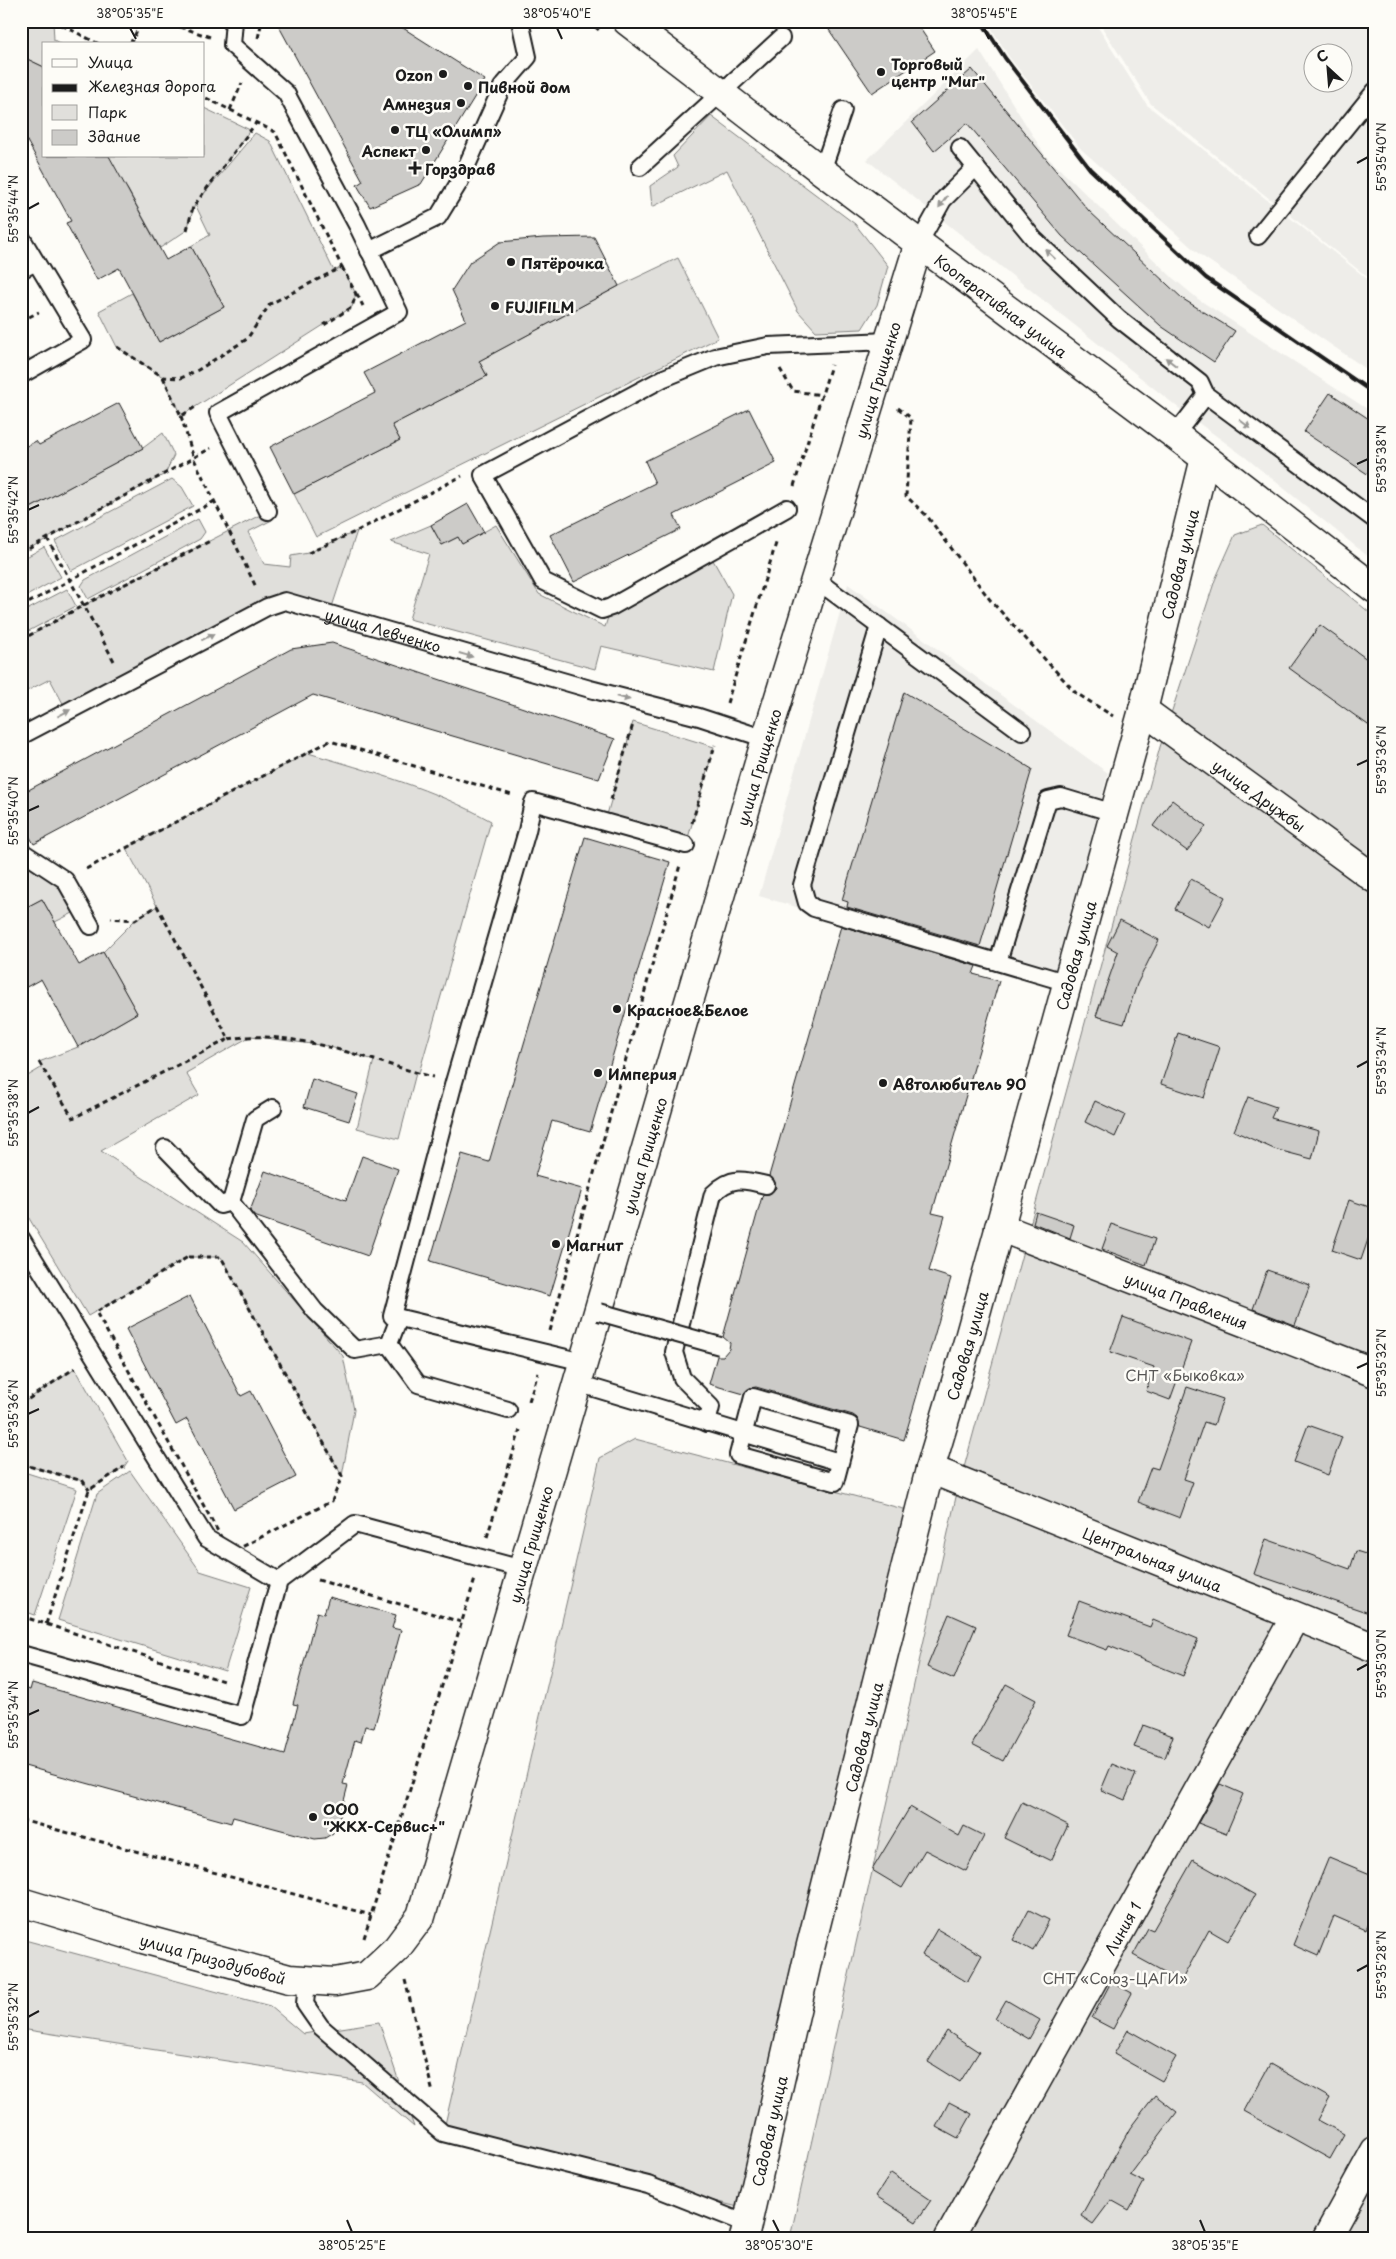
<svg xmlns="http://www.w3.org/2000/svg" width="1396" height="2259" font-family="'Playpen Sans',sans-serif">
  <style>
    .built { fill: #eeede9; fill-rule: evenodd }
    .green { fill: #e0dfdb; stroke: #7e7e7c }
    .building { fill: #cccbc8; stroke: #1c1c1c }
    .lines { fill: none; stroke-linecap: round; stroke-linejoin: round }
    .service-casing { stroke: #1c1c1c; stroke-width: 20 }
    .minor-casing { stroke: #1c1c1c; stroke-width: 31 }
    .secondary-casing { stroke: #1c1c1c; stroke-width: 31 }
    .path { stroke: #1c1c1c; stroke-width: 3; stroke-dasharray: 5 4; stroke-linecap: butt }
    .service { stroke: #fdfcf7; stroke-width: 16 }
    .minor { stroke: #fdfcf7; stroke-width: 28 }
    .secondary { stroke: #fdfcf7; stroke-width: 28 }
    .rail { stroke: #1c1c1c; stroke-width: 4 }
    .service-bridge-casing { stroke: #1c1c1c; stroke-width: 20; stroke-linecap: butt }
    .service-bridge { stroke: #fdfcf7; stroke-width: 16 }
    .oneway { fill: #989794 }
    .ticks { fill: none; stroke: #1c1c1c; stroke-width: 2 }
    .poi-dot { fill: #1c1c1c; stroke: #fdfcf7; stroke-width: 2 }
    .labels { text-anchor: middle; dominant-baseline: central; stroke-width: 5; stroke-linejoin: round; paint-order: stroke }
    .poi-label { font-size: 15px; font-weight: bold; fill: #1c1c1c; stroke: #fdfcf7; text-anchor: start }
    .street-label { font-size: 15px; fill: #1c1c1c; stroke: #fdfcf7 }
    .park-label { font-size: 15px; fill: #575655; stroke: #fdfcf7 }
    .neatline { fill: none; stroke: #1c1c1c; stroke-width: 2 }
    .ticks-label { font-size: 12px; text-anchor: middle; fill: #1c1c1c }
  </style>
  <rect width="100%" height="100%" fill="#fdfcf7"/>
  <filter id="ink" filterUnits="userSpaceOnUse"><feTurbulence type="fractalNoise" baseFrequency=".02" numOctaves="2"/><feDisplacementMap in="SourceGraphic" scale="10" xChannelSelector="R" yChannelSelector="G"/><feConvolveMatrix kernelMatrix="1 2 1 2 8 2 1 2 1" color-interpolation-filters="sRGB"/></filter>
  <g filter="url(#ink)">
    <g class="built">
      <polygon points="987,21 1094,21 1147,105 1375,285 1375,375 1199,254 1081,149 1009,57"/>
      <path d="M1098 21H1375V283L1151 104ZM1314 52H1344V82H1314Z"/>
      <polygon points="979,50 1045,155 1174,279 1198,299 1375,414 1375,562 1245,457 1185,413 867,160"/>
      <polygon points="848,584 1108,773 1054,983 759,896"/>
    </g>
    <g class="green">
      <polygon points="21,21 53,21 54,40 61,44 44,44 44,67 21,56"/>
      <polygon points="204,108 250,130 203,195 255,133 270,141 334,271 342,267 356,294 352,307 181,416 163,377 117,347 99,311 132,293 159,342 224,307 191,246 210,235 195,204 187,230 160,248 128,190 102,156 204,156"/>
      <polygon points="711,116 855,224 888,266 877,305 862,329 816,331 798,311 727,170 652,207 650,186 678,167 673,156"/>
      <polygon points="678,258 718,338 316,537 294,494 400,440 392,425 487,376 479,361 619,286"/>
      <polygon points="163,433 174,455 165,474 21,553 21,513 143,448"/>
      <polygon points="172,479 182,487 193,506 71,571 55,541"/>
      <polygon points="268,511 272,520 248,532 264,564 290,567 291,556 308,553 357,531 330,613 285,601 67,711 50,679 21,694 21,640 84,605"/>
      <polygon points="198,519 205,532 200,539 88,599 81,586 85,580"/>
      <polygon points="431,525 442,545 458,537 462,544 496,525 539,594 605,627 611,607 709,553 732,594 714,672 601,646 595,669 409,619 429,554 391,542"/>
      <polygon points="1262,525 1375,617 1375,2238 790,2238 956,1497 1160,747 1215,580 1235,535"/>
      <polygon points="44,547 61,577 21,599 21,560"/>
      <polygon points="67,589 76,606 21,635 21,613"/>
      <polygon points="633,722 714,747 686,845 605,822"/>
      <path d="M308 753C370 771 434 789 491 821L419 1073H416L399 1139 357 1128 374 1060 327 1046 251 1036 186 1073 199 1095 101 1151 243 1242 343 1356 354 1410 342 1476 221 1257H188L88 1316 21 1205V1080L41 1068 39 1062 78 1047 137 1013 103 952 135 920 157 906 126 848Z"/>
      <polygon points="21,860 59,884 73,913 55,922 42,899 21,910"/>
      <polygon points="75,1368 128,1461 124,1467 89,1490 83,1481 21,1464 21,1404"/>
      <polygon points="635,1439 919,1513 750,2210 443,2133 600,1458"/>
      <polygon points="21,1471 77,1489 35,1615 21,1610"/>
      <polygon points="130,1471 200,1571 251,1587 225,1671 58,1620 97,1494"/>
      <polygon points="21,1939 270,2006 303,2034 379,2022 414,2127 362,2082 21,2029"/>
    </g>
    <g class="building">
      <polygon points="276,21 392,21 485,80 421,184 370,207 357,185 363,181"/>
      <polygon points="823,21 915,21 935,51 872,93"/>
      <polygon points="21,56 44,67 44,156 109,156 166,260 191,246 224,307 159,342 119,268 97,280 66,223 71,221 21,130"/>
      <polygon points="972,69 1089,211 1183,299 1235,331 1214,362 1161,326 1062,236 967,123 934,151 912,122"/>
      <polygon points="594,237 619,286 479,361 487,376 392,425 400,440 294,494 270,447 375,393 364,373 466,320 452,290 470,262 500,242 543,238"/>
      <polygon points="1330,393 1375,423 1375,479 1304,432"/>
      <polygon points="119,403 143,448 21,513 21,449 36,441 39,445"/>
      <polygon points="749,409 776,463 674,515 681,529 574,582 550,535 655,483 645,461"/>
      <polygon points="468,504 484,532 462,544 458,537 442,545 431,525"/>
      <polygon points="1320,625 1375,665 1375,730 1289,668"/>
      <polygon points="332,643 615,739 599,779 313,695 34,844 21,822 21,794 291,649"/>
      <polygon points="904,692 1032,769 980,946 847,907 848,902 842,900"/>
      <polygon points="1172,800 1206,826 1187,851 1153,826"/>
      <polygon points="585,837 670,862 590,1132 552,1121 535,1176 582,1189 550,1296 430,1261 462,1154 489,1162"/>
      <polygon points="1191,879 1225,897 1209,927 1175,909"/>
      <polygon points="42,899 79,965 103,952 137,1013 78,1047 41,979 21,990 21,910"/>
      <polygon points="1120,920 1159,940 1137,984 1124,1024 1096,1016 1118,952 1107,946"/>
      <polygon points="841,926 976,966 973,974 999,981 932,1213 945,1216 929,1271 951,1278 904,1440 860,1427 857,1418 853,1415 756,1387 750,1388 744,1394 709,1384 717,1356 723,1356 729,1349 730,1343 723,1337 761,1200 763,1194 769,1194 776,1188 775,1182 769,1176"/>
      <polygon points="1178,1033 1220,1047 1204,1098 1161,1084"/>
      <polygon points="312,1079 358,1094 349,1121 304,1107"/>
      <polygon points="1248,1097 1276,1107 1271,1118 1319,1131 1312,1159 1274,1149 1234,1131"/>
      <polygon points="1095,1101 1125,1115 1115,1137 1085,1122"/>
      <polygon points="362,1156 398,1169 368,1256 254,1216 250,1211 265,1171 346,1200"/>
      <polygon points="1349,1200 1375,1209 1375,1219 1361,1260 1332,1250"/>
      <polygon points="1036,1212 1074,1225 1070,1238 1033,1223"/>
      <polygon points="1111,1224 1155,1239 1146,1265 1102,1249"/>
      <polygon points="1267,1270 1310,1285 1295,1325 1253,1309"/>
      <polygon points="190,1296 241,1396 251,1391 296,1477 234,1509 187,1419 176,1425 126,1329"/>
      <polygon points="1123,1317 1191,1342 1170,1400 1146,1391 1154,1367 1110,1352"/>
      <polygon points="1187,1387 1223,1399 1214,1425 1204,1422 1184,1479 1193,1482 1180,1518 1138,1502 1151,1467 1158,1469"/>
      <polygon points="1308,1425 1342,1437 1328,1475 1294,1462"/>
      <polygon points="1266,1539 1350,1569 1356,1551 1375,1557 1375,1615 1254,1574"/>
      <polygon points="329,1597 396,1615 392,1628 401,1630 374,1728 365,1726 361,1742 355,1740 343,1784 348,1785 338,1824 333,1833 325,1838 315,1839 233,1817 231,1823 21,1765 21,1687 30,1690 32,1683 285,1754 298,1705 293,1704 317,1612 324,1614"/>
      <polygon points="1079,1601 1150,1627 1153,1620 1198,1639 1183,1676 1109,1646 1107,1650 1066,1635"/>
      <polygon points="949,1614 976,1626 954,1679 927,1667"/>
      <polygon points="1006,1684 1036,1700 1003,1761 972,1745"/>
      <polygon points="1143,1725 1173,1736 1165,1758 1134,1747"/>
      <polygon points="1112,1764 1136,1774 1125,1800 1101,1790"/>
      <polygon points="1220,1784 1243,1794 1226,1834 1198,1823"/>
      <polygon points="1022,1802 1068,1825 1051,1861 1004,1838"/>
      <polygon points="910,1807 959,1836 964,1826 984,1836 966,1871 925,1850 902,1888 872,1870"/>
      <polygon points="1329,1857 1375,1876 1375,1909 1366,1930 1334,1916 1318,1956 1293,1945"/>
      <polygon points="1193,1860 1255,1895 1228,1941 1209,1930 1181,1981 1133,1955 1148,1928 1153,1930"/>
      <polygon points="1029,1910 1049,1920 1033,1951 1013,1940"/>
      <polygon points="937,1929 982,1955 967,1982 922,1955"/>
      <polygon points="1111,1982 1132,1993 1113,2029 1092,2018"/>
      <polygon points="1006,2000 1040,2020 1029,2039 995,2019"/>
      <polygon points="1128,2030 1176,2057 1162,2081 1114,2054"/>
      <polygon points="947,2031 979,2052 960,2082 928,2062"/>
      <polygon points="1270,2064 1330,2098 1318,2120 1344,2134 1330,2159 1244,2111"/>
      <polygon points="1155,2095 1177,2112 1130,2175 1144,2182 1129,2210 1111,2200 1093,2224 1081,2216 1130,2128"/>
      <polygon points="949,2102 972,2114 958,2139 936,2127"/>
      <polygon points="891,2173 931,2200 916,2222 876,2196"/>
    </g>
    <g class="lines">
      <defs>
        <g id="service">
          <polyline points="234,21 232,45 286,93 357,225 399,312 218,413 268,511"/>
          <polyline points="960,148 1034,239 1119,319 1200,382 1206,395 1375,520"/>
          <polyline points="640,167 781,38"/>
          <polyline points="822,171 843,110"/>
          <polyline points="1258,236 1375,91"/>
          <polyline points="21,237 83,340 21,375"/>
          <polyline points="919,243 943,200 976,167"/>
          <polyline points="369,251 438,217 460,181 502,87 528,57 520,21"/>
          <polyline points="21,270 36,262"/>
          <polyline points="1175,435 1206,395"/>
          <polyline points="787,508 611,607 602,610 543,581 483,475 664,378 715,357 768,346 889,341"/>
          <polyline points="815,579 1022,732"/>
          <polyline points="879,626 802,885 807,903 814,908 1068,983"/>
          <path id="s1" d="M21 736 267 607 285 601 590 689 699 717 766 739"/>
          <polyline points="21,851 65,880 91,926"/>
          <polyline points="998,962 1048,800 1061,797 1114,813"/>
          <polyline points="273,1108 255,1119 231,1202 315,1311 355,1350 389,1344 399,1318"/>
          <polyline points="165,1148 220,1205 231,1202"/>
          <polyline points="21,1238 206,1538 279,1581"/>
          <polyline points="389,1344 418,1384 508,1410"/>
          <polyline points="583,1362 392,1316 454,1082 527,831 533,802 686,845"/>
          <polyline points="577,1383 839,1462"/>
          <polygon points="753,1397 850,1425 835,1482 738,1455"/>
          <path d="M707 1423 711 1407 682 1378 674 1352 713 1194C731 1176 743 1179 766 1185"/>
          <polyline points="21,1654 242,1716 279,1581 355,1524 522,1569"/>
          <polyline points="307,1980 305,2004 321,2027 443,2133 648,2185 747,2224"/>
        </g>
        <g id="minor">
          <path id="s2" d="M1143 710 1375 879"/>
          <path id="s3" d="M999 1227 1375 1373"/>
          <path id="s4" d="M930 1469 1375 1648"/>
          <path id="s5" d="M21 1902 143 1939 289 1979 335 1982 367 1976 397 1948 421 1916 766 739 919 243"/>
          <path id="s6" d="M744 2238 810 1949 930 1469 969 1338 1143 710 1205 458"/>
          <path id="s7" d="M949 2238 1295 1617"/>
          <polyline points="1327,2238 1375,2151"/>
        </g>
        <g id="secondary">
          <path id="s8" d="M627 21 822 171 1175 435 1375 589"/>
        </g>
      </defs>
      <use href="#service" class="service-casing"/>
      <use href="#minor" class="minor-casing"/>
      <use href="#secondary" class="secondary-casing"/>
      <g class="path">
        <polyline points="54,21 99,44"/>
        <polyline points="163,21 210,37"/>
        <polyline points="588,21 599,30"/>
        <polyline points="258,38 262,21"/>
        <polyline points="130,44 142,21"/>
        <polyline points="230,110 242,83"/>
        <polyline points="187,230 193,207 256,123"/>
        <polyline points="357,294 363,306"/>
        <polyline points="21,321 39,312"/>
        <polyline points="324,325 352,307 356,294 342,267"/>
        <polyline points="117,347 163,377 181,378 198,370 247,339 270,304 342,267 275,132 204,97"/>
        <polyline points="780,369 793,391 822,395"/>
        <polyline points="163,377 181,416 197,406"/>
        <polyline points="898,408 911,418 906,496 927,516 991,601 1076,693 1113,716"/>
        <polyline points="181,416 194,459 256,587"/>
        <polyline points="794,486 831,365"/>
        <polyline points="47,538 114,661"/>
        <polyline points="21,553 211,448"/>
        <polyline points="308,553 357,531 462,476"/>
        <polyline points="21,607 215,501"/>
        <polyline points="21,640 84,605 210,541"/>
        <polyline points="727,703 777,540"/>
        <polyline points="611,800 633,724"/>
        <polyline points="692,823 715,745"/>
        <polyline points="86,869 330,741 512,795"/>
        <path d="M229 1039C294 1028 370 1061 433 1077"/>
        <polyline points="39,1062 73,1118 229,1039 157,906 135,920 111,918"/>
        <polygon points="188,1257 221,1257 342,1476 332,1501 230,1553 96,1312"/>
        <polyline points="550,1331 680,865"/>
        <polyline points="529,1401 538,1373"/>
        <polyline points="21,1404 75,1368"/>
        <polyline points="21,1464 83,1481 89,1490"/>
        <polyline points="487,1537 520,1430"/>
        <polyline points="318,1580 461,1622"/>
        <polyline points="21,1616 223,1681"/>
        <polyline points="46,1624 89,1490 124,1467"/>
        <polyline points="21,1820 371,1915"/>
        <polyline points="364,1938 475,1579"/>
        <polyline points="405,1980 433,2093"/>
      </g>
      <use href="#service" class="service"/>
      <use href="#minor" class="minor"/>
      <use href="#secondary" class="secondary"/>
      <polyline class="rail" points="981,21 1005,58 1090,169 1206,278 1375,394"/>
      <defs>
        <polyline id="service-bridge" points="599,1312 720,1346"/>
      </defs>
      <use href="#service-bridge" class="service-bridge-casing"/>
      <use href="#service-bridge" class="service-bridge"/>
    </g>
    <defs><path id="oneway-solid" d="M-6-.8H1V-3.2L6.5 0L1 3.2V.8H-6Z" transform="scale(1.25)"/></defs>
    <g class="oneway">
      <use href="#oneway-solid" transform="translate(943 202) rotate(126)"/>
      <use href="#oneway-solid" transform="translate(1050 254) rotate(-137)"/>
      <use href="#oneway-solid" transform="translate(1171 362) rotate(-142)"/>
      <use href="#oneway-solid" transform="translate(1245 424) rotate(37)"/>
      <use href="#oneway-solid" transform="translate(208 637) rotate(-27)"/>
      <use href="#oneway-solid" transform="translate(466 655) rotate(16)"/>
      <use href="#oneway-solid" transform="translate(623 698) rotate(14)"/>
      <use href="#oneway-solid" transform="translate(64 713) rotate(-28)"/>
    </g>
  </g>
  <path class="ticks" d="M130 28 136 39M557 28 562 39M984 28 989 39M1357 163 1368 157M28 209 39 203M1357 464 1368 459M28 510 39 505M1357 765 1368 760M28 811 39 806M1357 1067 1368 1061M28 1113 39 1107M1357 1368 1368 1363M28 1414 39 1409M1357 1670 1368 1664M28 1715 39 1710M1357 1971 1368 1965M28 2017 39 2011M347 2220 352 2232M773 2220 779 2232M1200 2220 1205 2232"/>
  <g class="poi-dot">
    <circle cx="881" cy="72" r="5"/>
    <circle cx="443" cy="74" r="5"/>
    <circle cx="468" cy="86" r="5"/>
    <circle cx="461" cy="103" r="5"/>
    <circle cx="395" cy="130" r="5"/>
    <circle cx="426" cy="150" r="5"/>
    <path d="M412.5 160.5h5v5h5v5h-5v5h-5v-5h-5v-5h5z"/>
    <circle cx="511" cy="262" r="5"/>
    <circle cx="495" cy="306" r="5"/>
    <circle cx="617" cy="1009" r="5"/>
    <circle cx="598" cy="1073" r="5"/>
    <circle cx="883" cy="1083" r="5"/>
    <circle cx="556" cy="1244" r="5"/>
    <circle cx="313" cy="1817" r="5"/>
  </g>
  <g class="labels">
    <g class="poi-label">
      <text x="891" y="63">Торговый<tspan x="891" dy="17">центр "Миг"</tspan></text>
      <text x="433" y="74" text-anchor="end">Ozon</text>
      <text x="478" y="86">Пивной дом</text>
      <text x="451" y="103" text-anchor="end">Амнезия</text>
      <text x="405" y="130">ТЦ «Олимп»</text>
      <text x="416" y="150" text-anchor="end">Аспект</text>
      <text x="425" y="168">Горздрав</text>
      <text x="521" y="262">Пятёрочка</text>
      <text x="505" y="306">FUJIFILM</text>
      <text x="627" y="1009">Красное&amp;Белое</text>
      <text x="608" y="1073">Империя</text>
      <text x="893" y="1083">Автолюбитель 90</text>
      <text x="566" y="1244">Магнит</text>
      <text x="323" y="1808">ООО<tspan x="323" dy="17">"ЖКХ-Сервис+"</tspan></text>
    </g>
    <g class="street-label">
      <text stroke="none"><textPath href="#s8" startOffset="470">Кооперативная улица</textPath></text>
      <text stroke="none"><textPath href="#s5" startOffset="2041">улица Грищенко</textPath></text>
      <text stroke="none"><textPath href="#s6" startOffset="1730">Садовая улица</textPath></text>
      <text stroke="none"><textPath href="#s1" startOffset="399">улица Левченко</textPath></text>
      <text stroke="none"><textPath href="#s5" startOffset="1636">улица Грищенко</textPath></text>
      <text stroke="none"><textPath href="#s2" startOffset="144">улица Дружбы</textPath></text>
      <text stroke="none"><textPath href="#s6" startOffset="1325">Садовая улица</textPath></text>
      <text stroke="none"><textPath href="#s5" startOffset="1231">улица Грищенко</textPath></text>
      <text stroke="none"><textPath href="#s3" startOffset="201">улица Правления</textPath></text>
      <text stroke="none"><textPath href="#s6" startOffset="920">Садовая улица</textPath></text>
      <text stroke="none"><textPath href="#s5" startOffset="826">улица Грищенко</textPath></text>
      <text stroke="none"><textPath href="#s4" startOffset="240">Центральная улица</textPath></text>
      <text stroke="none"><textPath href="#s6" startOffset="515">Садовая улица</textPath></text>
      <text stroke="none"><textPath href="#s7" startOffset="355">Линия 1</textPath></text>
      <text stroke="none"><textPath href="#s5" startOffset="200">улица Гризодубовой</textPath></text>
      <text stroke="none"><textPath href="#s6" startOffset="110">Садовая улица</textPath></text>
    </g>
    <g class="park-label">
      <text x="1185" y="1374">СНТ «Быковка»</text>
      <text x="1115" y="1977">СНТ «Союз-ЦАГИ»</text>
    </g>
  </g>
  <rect width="1396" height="2259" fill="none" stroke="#fdfcf7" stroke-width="55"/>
  <rect x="42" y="42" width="162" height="115" fill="#fdfcf7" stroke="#a3a29f"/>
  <rect x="52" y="59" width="25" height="8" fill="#fdfcf7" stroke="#a3a29f"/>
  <text x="88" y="68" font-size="15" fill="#1c1c1c">Улица</text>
  <rect x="52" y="84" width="25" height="8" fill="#1c1c1c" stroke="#a3a29f"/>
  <text x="88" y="92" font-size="15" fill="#1c1c1c">Железная дорога</text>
  <rect x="52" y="105" width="25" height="15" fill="#e0dfdb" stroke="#a3a29f"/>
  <text x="88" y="118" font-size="15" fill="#1c1c1c">Парк</text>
  <rect x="52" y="130" width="25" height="15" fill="#cccbc8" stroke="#a3a29f"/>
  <text x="88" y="142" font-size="15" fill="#1c1c1c">Здание</text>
  <g transform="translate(1328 68) rotate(334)"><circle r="24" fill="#fdfcf7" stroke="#a3a29f"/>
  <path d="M0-4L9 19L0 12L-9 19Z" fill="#1c1c1c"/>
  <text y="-8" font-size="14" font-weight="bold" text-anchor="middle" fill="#1c1c1c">С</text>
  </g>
  <rect x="28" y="28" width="1340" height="2204" class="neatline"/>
  <g class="ticks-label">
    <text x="130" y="18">38°05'35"E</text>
    <text x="557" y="18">38°05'40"E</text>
    <text x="984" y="18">38°05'45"E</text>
    <text transform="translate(1382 157) rotate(-90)" y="4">55°35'40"N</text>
    <text transform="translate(14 209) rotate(-90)" y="4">55°35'44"N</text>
    <text transform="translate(1382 459) rotate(-90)" y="4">55°35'38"N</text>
    <text transform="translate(14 510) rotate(-90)" y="4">55°35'42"N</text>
    <text transform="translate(1382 760) rotate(-90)" y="4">55°35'36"N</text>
    <text transform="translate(14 811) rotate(-90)" y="4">55°35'40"N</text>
    <text transform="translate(1382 1061) rotate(-90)" y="4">55°35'34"N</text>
    <text transform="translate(14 1113) rotate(-90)" y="4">55°35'38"N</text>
    <text transform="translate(1382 1363) rotate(-90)" y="4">55°35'32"N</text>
    <text transform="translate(14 1414) rotate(-90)" y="4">55°35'36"N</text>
    <text transform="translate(1382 1664) rotate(-90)" y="4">55°35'30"N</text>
    <text transform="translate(14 1715) rotate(-90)" y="4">55°35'34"N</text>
    <text transform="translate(1382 1965) rotate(-90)" y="4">55°35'28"N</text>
    <text transform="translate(14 2017) rotate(-90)" y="4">55°35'32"N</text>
    <text x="352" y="2250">38°05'25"E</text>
    <text x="779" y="2250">38°05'30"E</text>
    <text x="1205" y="2250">38°05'35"E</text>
  </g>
</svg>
